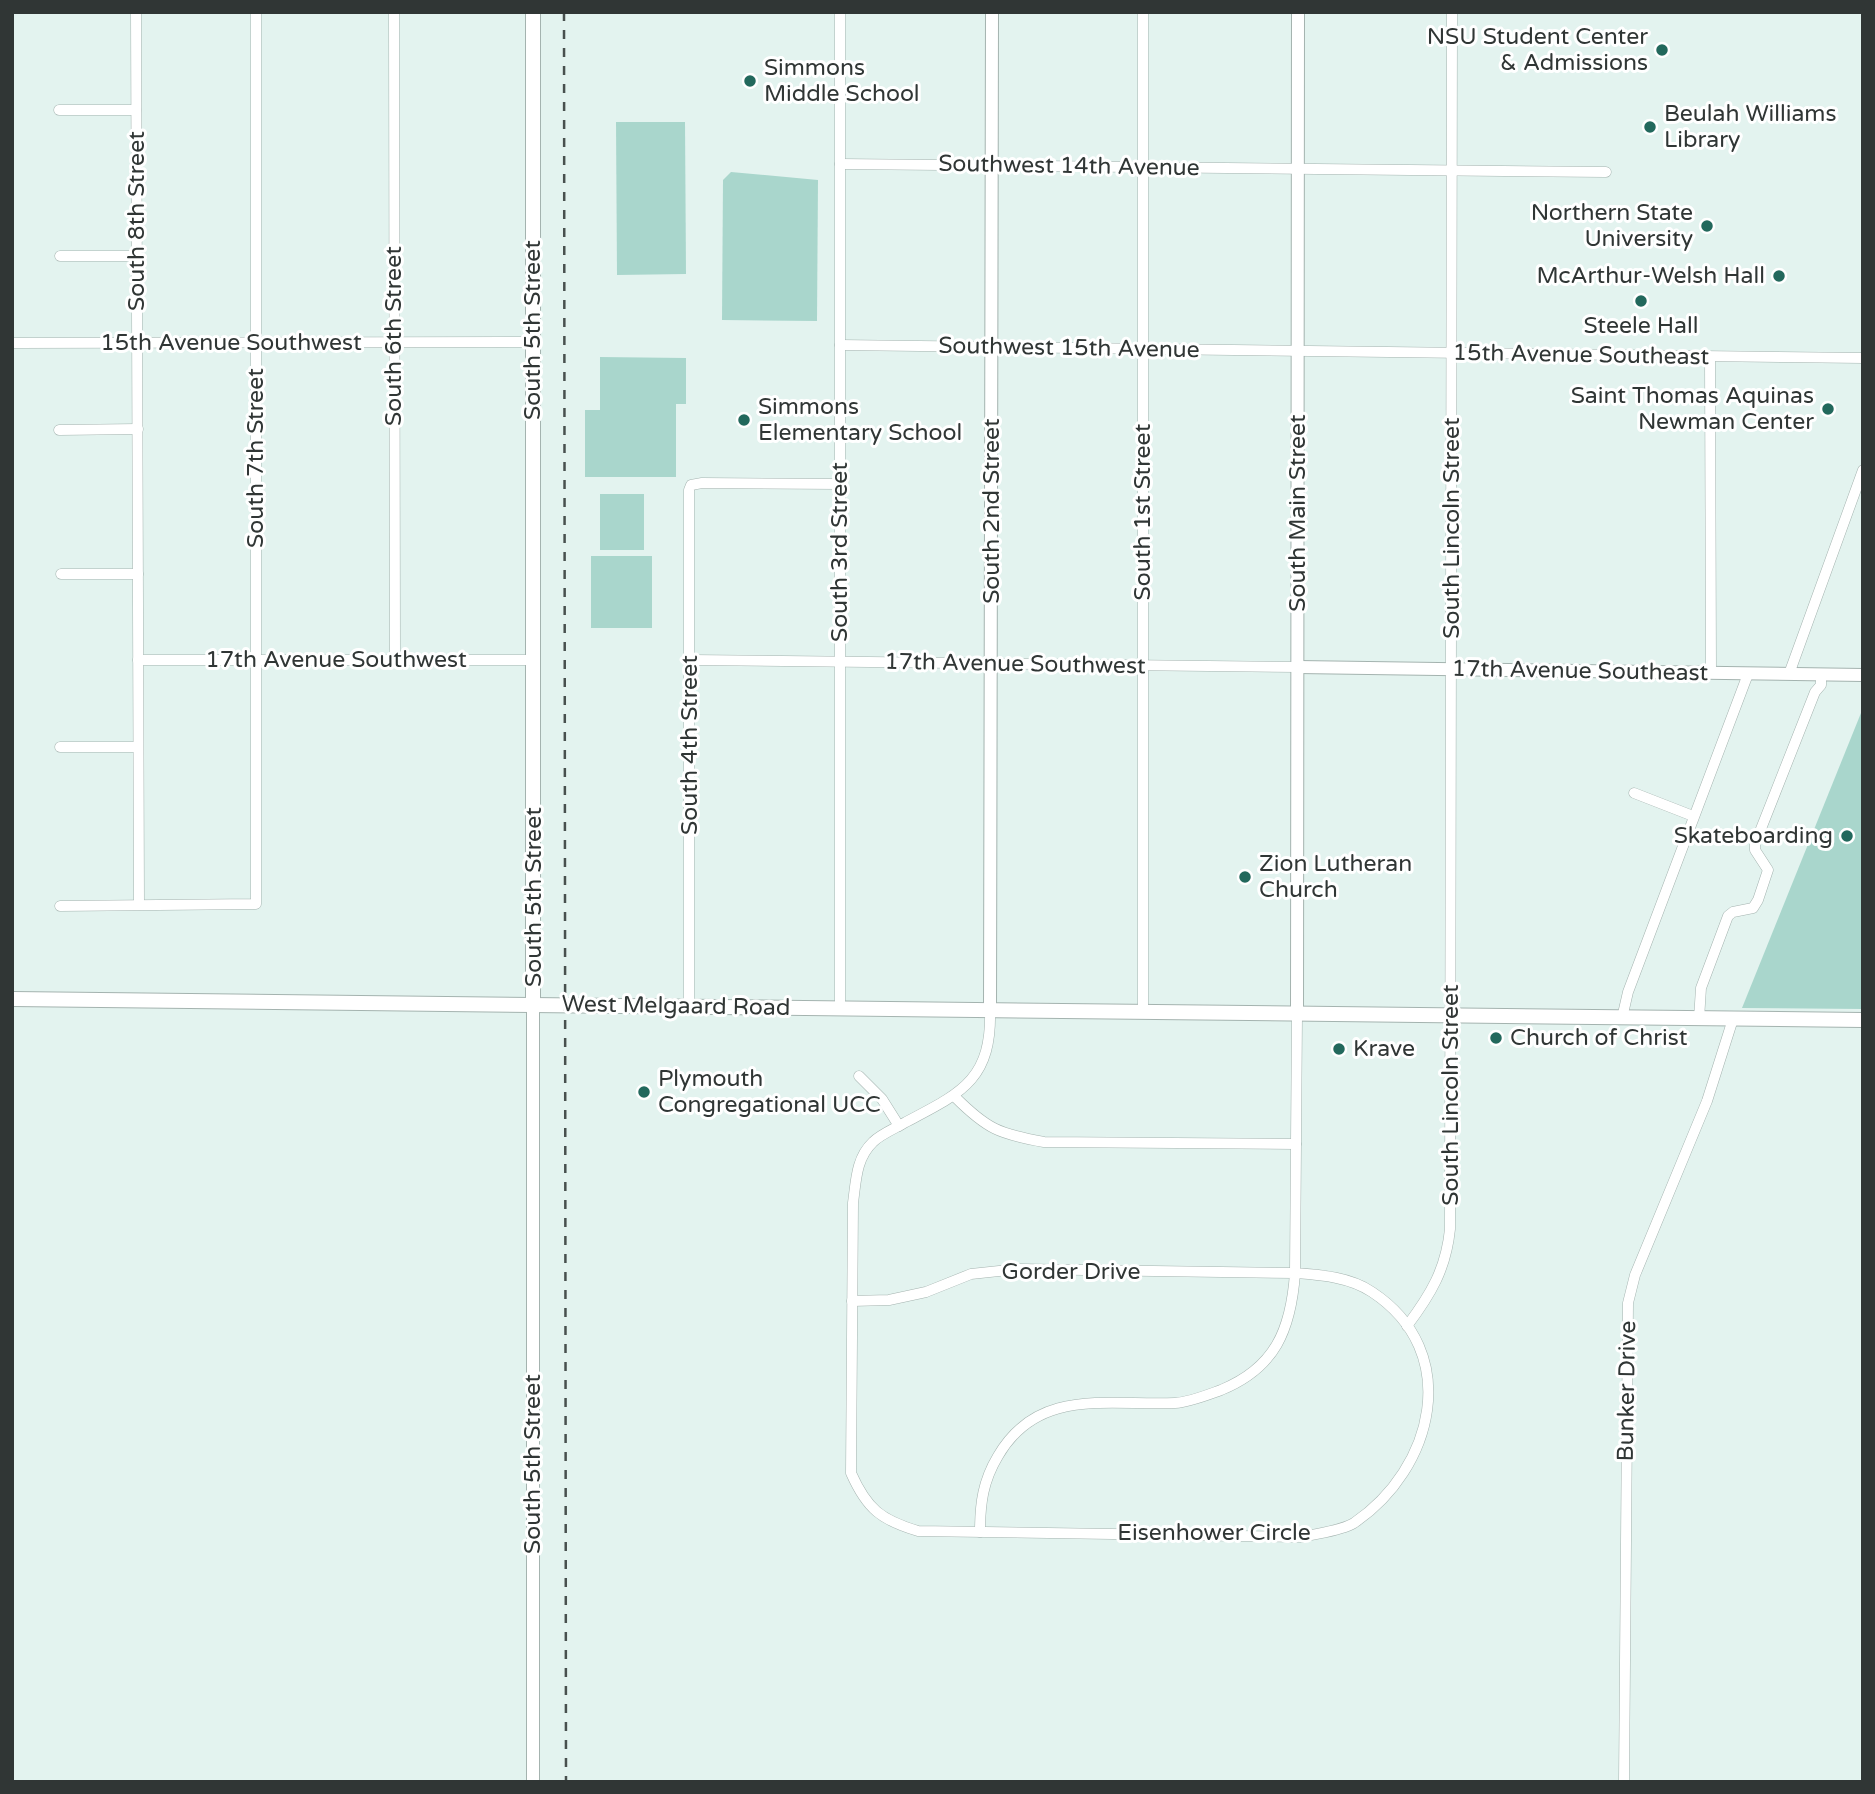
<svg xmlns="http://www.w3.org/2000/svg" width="1875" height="1794" font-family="'Varela Round',sans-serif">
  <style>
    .green { fill: #a9d6cc }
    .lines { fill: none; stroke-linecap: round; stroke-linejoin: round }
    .minor-casing { stroke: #a4b3af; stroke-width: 11 }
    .tertiary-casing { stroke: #a4b3af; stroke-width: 14 }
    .secondary-casing { stroke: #a4b3af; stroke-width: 16 }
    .minor { stroke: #fff; stroke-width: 10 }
    .tertiary { stroke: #fff; stroke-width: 12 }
    .secondary { stroke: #fff; stroke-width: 14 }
    .rail { stroke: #48504e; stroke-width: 2.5; stroke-dasharray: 9 9; stroke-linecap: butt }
    .poi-dot { fill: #22685c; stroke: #fff; stroke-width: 2.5 }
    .labels { text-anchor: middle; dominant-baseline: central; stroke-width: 6; stroke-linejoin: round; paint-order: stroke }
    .poi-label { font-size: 23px; fill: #303635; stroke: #fff; text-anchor: start }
    .street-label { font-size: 23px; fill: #303635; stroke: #fff }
  </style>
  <rect width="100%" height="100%" fill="#e3f3ef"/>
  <g class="green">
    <polygon points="616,122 685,122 686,274 617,275"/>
    <polygon points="731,172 818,180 817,321 722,320 723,180"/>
    <polygon points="600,357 686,358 686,404 676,404 676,477 585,477 585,410 600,410"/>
    <rect x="600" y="494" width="44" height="56"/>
    <rect x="591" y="556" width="61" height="72"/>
    <polygon points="1863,708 1863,1009 1742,1008"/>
  </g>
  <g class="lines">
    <defs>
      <g id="minor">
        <polyline points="136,12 139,904"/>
        <polyline points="394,12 395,659"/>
        <polyline points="1143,12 1143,1012"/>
        <polyline points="59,110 136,110"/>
        <polyline points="840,164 1606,172"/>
        <polyline points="60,256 136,256"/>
        <polyline points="12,343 533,342"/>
        <polyline points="840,345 1863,358"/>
        <polyline points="1710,357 1711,673"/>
        <polyline points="59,430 138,429"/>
        <polyline points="61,574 138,574"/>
        <polyline points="138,660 535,660"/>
        <polyline points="691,660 1298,667"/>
        <polyline points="1789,674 1863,470"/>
        <polyline points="60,747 138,747"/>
        <polyline points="1634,793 1693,816"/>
        <polyline points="60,906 256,904 256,12"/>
        <polyline points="689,1006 689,490 691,485 702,483 840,484"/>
        <polyline points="840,1008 840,12"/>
        <path d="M990 1010C992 1080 961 1093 906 1122 896 1128 881 1134 873 1142 856 1158 856 1181 853 1203L851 1473C867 1509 881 1520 918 1531L1303 1537C1318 1533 1341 1531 1354 1523 1434 1469 1463 1352 1372 1292 1350 1277 1321 1275 1295 1273L1297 1014"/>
        <polyline points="1622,1018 1628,992 1748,674"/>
        <polyline points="1699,1019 1701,988 1728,916 1733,912 1753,908 1758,900 1768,870 1755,850 1755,844 1815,692 1821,685 1821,675"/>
        <polyline points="859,1076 882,1099 899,1126"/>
        <path d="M955 1097C987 1129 999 1134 1044 1142L1296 1144"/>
        <path d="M852 1301 889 1300 926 1292 971 1274 1018 1269 1295 1273C1291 1330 1275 1368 1221 1390 1207 1395 1190 1402 1175 1403 1108 1406 1038 1387 998 1456 983 1481 980 1503 980 1532"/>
        <path d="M1407 1326C1431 1294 1446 1269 1450 1229L1452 12"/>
        <polyline points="1624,1782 1628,1303 1635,1275 1707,1101 1733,1019"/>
      </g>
      <g id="tertiary">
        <polyline points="1298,667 1863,675"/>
        <polyline points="990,1010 992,12"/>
        <polyline points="1297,1014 1298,12"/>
        <polyline points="533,1782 533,1004"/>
      </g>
      <g id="secondary">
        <polyline points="12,999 1863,1020"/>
        <polyline points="533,1004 533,12"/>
      </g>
    </defs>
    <use href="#minor" class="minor-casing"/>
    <use href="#tertiary" class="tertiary-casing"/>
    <use href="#secondary" class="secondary-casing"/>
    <use href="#minor" class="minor"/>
    <use href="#tertiary" class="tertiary"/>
    <use href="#secondary" class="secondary"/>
    <polyline class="rail" points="564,12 566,1782"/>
  </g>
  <g class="poi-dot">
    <circle cx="1662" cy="50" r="7"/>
    <circle cx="750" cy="81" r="7"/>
    <circle cx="1650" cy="127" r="7"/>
    <circle cx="1707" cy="226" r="7"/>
    <circle cx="1779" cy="276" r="7"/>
    <circle cx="1641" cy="301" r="7"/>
    <circle cx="1828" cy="409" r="7"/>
    <circle cx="744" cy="420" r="7"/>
    <circle cx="1847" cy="836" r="7"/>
    <circle cx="1245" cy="877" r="7"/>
    <circle cx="1496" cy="1038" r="7"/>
    <circle cx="1339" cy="1049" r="7"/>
    <circle cx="644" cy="1092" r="7"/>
  </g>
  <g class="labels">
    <g class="poi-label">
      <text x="1648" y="37" text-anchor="end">NSU Student Center<tspan x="1648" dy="26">&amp; Admissions</tspan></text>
      <text x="764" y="68">Simmons<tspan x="764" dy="26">Middle School</tspan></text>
      <text x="1664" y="114">Beulah Williams<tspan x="1664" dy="26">Library</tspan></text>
      <text x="1693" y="213" text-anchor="end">Northern State<tspan x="1693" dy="26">University</tspan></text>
      <text x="1765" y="276" text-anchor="end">McArthur-Welsh Hall</text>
      <text x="1641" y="326" text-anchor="middle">Steele Hall</text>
      <text x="1814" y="396" text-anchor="end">Saint Thomas Aquinas<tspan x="1814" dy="26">Newman Center</tspan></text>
      <text x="758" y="407">Simmons<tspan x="758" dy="26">Elementary School</tspan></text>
      <text x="1833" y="836" text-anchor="end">Skateboarding</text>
      <text x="1259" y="864">Zion Lutheran<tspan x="1259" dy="26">Church</tspan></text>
      <text x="1510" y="1038">Church of Christ</text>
      <text x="1353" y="1049">Krave</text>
      <text x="658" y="1079">Plymouth<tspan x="658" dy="26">Congregational UCC</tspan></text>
    </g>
    <g class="street-label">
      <text transform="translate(1069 166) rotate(1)">Southwest 14th Avenue</text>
      <text transform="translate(137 221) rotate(-90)">South 8th Street</text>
      <text transform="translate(533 330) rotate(-90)">South 5th Street</text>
      <text transform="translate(394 336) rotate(-90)">South 6th Street</text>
      <text x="231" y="343">15th Avenue Southwest</text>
      <text transform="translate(1069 348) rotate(1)">Southwest 15th Avenue</text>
      <text transform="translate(1581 355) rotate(1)">15th Avenue Southeast</text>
      <text transform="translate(256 458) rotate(-90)">South 7th Street</text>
      <text transform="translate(992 511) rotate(-90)">South 2nd Street</text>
      <text transform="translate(1143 512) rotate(-90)">South 1st Street</text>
      <text transform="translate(1298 513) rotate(-90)">South Main Street</text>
      <text transform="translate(1452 528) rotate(-90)">South Lincoln Street</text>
      <text transform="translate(840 552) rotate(-90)">South 3rd Street</text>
      <text x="336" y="660">17th Avenue Southwest</text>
      <text transform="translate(1015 664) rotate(1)">17th Avenue Southwest</text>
      <text transform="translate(1580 671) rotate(1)">17th Avenue Southeast</text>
      <text transform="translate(690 745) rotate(-90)">South 4th Street</text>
      <text transform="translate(534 897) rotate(-90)">South 5th Street</text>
      <text transform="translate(676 1006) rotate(1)">West Melgaard Road</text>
      <text transform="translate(1451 1095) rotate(-90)">South Lincoln Street</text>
      <text x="1071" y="1272">Gorder Drive</text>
      <text transform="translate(1627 1391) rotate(-89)">Bunker Drive</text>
      <text transform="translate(533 1464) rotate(-90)">South 5th Street</text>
      <text x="1214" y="1533">Eisenhower Circle</text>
    </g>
  </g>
  <rect width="1875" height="1794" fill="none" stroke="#303635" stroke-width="28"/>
</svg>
